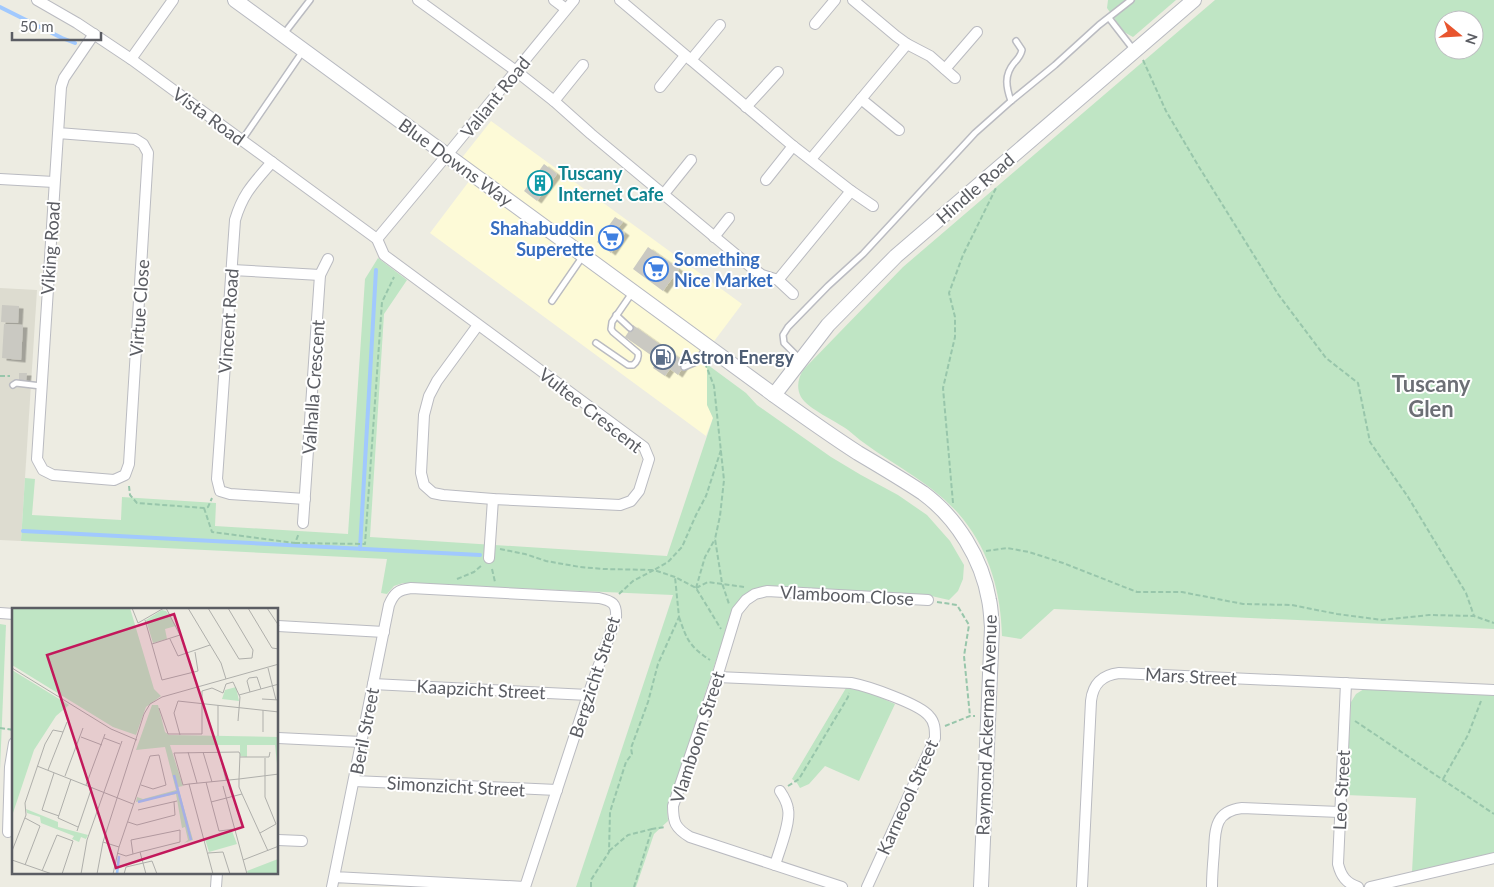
<svg xmlns="http://www.w3.org/2000/svg" width="1494" height="887" font-family="Lato,sans-serif">
  <style>
    .commercial { fill: #fdfad7 }
    .education { fill: #dddcd0 }
    .green { fill: #bfe5c4; fill-rule: evenodd }
    .lines { fill: none; stroke-linecap: round; stroke-linejoin: round }
    .stream { stroke: #a1c9fe; stroke-width: 4 }
    .building { fill: #cac9c2; filter: url(#shadow) }
    .lane-casing { stroke: #babbc1; stroke-width: 8 }
    .street-casing { stroke: #babbc1; stroke-width: 12 }
    .secondary-casing { stroke: #b8bac1; stroke-width: 16 }
    .path { stroke: #98c6ab; stroke-width: 2; stroke-dasharray: 5 2.5; stroke-linecap: butt }
    .lane { stroke: #fff; stroke-width: 5 }
    .street { stroke: #fff; stroke-width: 10 }
    .secondary { stroke: #fff; stroke-width: 14 }
    .labels { text-anchor: middle; dominant-baseline: central; stroke-width: 4; stroke-linejoin: round; paint-order: stroke }
    .street-label { font-size: 18px; fill: #5b5d63; stroke: #fff }
    .culture-label { font-size: 18px; font-weight: bold; fill: #0d838f; stroke: #fff; text-anchor: start }
    .shop-label { font-size: 18px; font-weight: bold; fill: #366cbe; stroke: #fff; text-anchor: end }
    .service-label { font-size: 18px; font-weight: bold; fill: #4e5e75; stroke: #fff; text-anchor: start }
    .district-label { font-size: 22px; font-weight: bold; fill: #6c6f75; stroke: #fff }
    .inset-river { fill: none; stroke: #a1c9fe; stroke-width: 2.5 }
    .inset-road { fill: none; stroke: #afafab; stroke-width: 1 }
    .view { fill: #c2185b; fill-opacity: 0.15; stroke: #c2185b; stroke-width: 2.5 }
    .inset-edge { fill: none; stroke: #5b5d63; stroke-width: 2.5 }
  </style>
  <defs>
    <filter id="shadow"><feDropShadow dx="4.5" dy="2.5" stdDeviation="0" flood-color="#0004"/></filter>
  </defs>
  <rect width="100%" height="100%" fill="#edece2"/>
  <polygon class="commercial" points="491,121 742,304 709,348 716,354 707,369 708,406 713,418 706,436 430,233 473,176 457,164"/>
  <polygon class="education" points="0,288 37,290 21,541 0,540"/>
  <g class="green">
    <polygon points="1108,0 1176,0 1133,37 1124,32 1107,8"/>
    <path d="M1215 0H1494V629L1054 609 1021 639 1002 636C1001 593 990 553 963 519 935 484 894 466 860 440 856 437 852 433 848 430 836 421 808 409 801 397 796 388 798 377 804 369L903 267ZM1444 20H1474V50H1444Z"/>
    <path d="M378 258 407 280 384 314 370 537 667 556 713 418 707 405V369L708 365 746 393 757 405 831 457 861 475 898 495 927 515 950 541 964 565 963 579 958 591 949 600 927 595 767 586C749 591 738 596 731 615L667 809 668 821 654 834 636 887H576L673 595 403 583 394 586 387 594 381 593 387 559 21 541 25 478 35 479 32 515 121 520 122 497 216 503 215 526 348 534 365 279Z"/>
    <polygon points="0,624 6,625 0,770"/>
    <polygon points="846,688 868,692 895,704 859,781 825,766 809,784 800,788 797,783 792,779"/>
    <polygon points="1364,689 1494,695 1494,853 1412,872 1416,798 1346,795 1351,702 1356,694"/>
  </g>
  <g class="lines">
    <g class="stream">
      <polyline points="0,7 62,38 75,43"/>
      <polyline points="23,531 480,555"/>
      <polyline points="360,549 376,270"/>
    </g>
  </g>
  <g class="building">
    <polygon points="544,164 557,174 537,201 524,191"/>
    <polygon points="615,217 623,222 618,228 625,233 611,253 597,242"/>
    <polygon points="648,247 679,269 663,291 633,269"/>
    <polygon points="2,305 19,306 18,323 1,322"/>
    <polygon points="4,324 23,325 21,360 2,358"/>
    <polygon points="633,325 686,363 678,375 670,369 665,376 653,368 658,360 625,337"/>
    <polygon points="19,373 27,373 26,381 19,381"/>
  </g>
  <g class="lines">
    <defs>
      <g id="lane">
        <polyline points="1109,18 1133,49"/>
        <polyline points="283,35 310,0"/>
        <path d="M1011 101C1006 87 1004 75 1014 63 1018 59 1021 55 1022 50L1016 41"/>
        <polyline points="242,140 303,51"/>
        <polyline points="552,301 583,256"/>
        <polyline points="616,315 630,328"/>
        <path d="M596 343 628 365H633C637 362 639 357 638 353L613 332 611 329 612 322 632 293"/>
        <polyline points="800,359 784,343 783,335 788,327 828,286 863,254 975,133 1011,101 1055,65 1099,25 1131,0"/>
        <polyline points="684,367 696,362 707,347"/>
        <polyline points="13,385 16,383 41,386"/>
      </g>
      <g id="street">
        <polyline points="37,0 77,23 131,59 377,239 384,255 644,447 649,459 639,491 631,501 620,505 493,499 443,495 433,493 424,485 421,473 424,415 429,396 437,381 478,325"/>
        <polyline points="418,0 516,71 554,101 591,134 752,268 762,275 778,280 793,294"/>
        <polyline points="554,0 566,9"/>
        <polyline points="620,0 793,146 851,191 873,206"/>
        <polyline points="853,0 896,36 907,44 930,56 955,78"/>
        <polyline points="815,24 835,0"/>
        <polyline points="131,59 173,0"/>
        <polyline points="691,60 720,25"/>
        <polyline points="945,69 977,32"/>
        <polyline points="660,87 685,56"/>
        <polyline points="861,99 899,130"/>
        <polyline points="554,101 583,65"/>
        <polyline points="746,107 778,72"/>
        <polyline points="58,133 135,139 143,144 148,153 129,464 125,475 114,480 53,475 43,470 37,459 61,87 64,78 94,34"/>
        <polyline points="811,159 907,44"/>
        <path d="M272 162C254 183 243 193 235 220L217 479 220 491 230 494 305 499"/>
        <polyline points="0,179 54,182"/>
        <polyline points="766,180 793,146"/>
        <polyline points="663,195 691,160"/>
        <polyline points="714,237 729,218"/>
        <polyline points="377,239 447,155 574,0"/>
        <polyline points="232,270 320,275"/>
        <polyline points="778,280 851,191"/>
        <polyline points="303,523 320,275 328,259"/>
        <polyline points="489,558 493,499"/>
        <polyline points="0,613 14,614"/>
        <polyline points="278,626 384,632"/>
        <path d="M717 677 851 683C867 686 920 704 929 716 935 722 935 730 935 738L867 887"/>
        <path d="M1346 683 1338 864C1341 876 1346 883 1358 887"/>
        <polyline points="373,684 588,695"/>
        <polyline points="278,738 361,742"/>
        <polyline points="354,781 557,790"/>
        <polyline points="8,832 10,767 14,743"/>
        <polyline points="278,840 302,841"/>
        <path d="M775 865C779 851 791 822 788 809 787 802 784 797 780 791"/>
        <polyline points="216,887 217,873"/>
        <path d="M332 887 389 605C394 593 398 590 411 588L599 598C612 601 617 603 616 618L588 695 525 887 334 877"/>
        <path d="M842 887 690 837C675 828 673 822 673 806L717 677 737 611 746 600 755 594 767 591 928 600"/>
        <path d="M1082 887 1091 701C1093 684 1102 675 1119 673L1494 690"/>
        <path d="M1212 887C1212 875 1213 863 1214 852 1215 829 1215 811 1242 808L1340 812"/>
        <polyline points="1370,887 1494,858"/>
      </g>
      <g id="secondary">
        <path d="M235 0 774 395C802 415 830 435 858 453 880 466 902 479 923 493 957 518 982 559 989 600 991 609 991 618 992 627L981 887"/>
        <polyline points="774,395 828,325 896,256 1194,0"/>
      </g>
    </defs>
    <use href="#lane" class="lane-casing"/>
    <use href="#street" class="street-casing"/>
    <use href="#secondary" class="secondary-casing"/>
    <g class="path">
      <polyline points="1143,60 1166,111 1199,167 1278,294 1326,358 1358,383 1370,442 1408,497 1466,593 1474,616"/>
      <polyline points="705,363 714,386 724,480 720,516 715,539 722,583 729,604"/>
      <polyline points="0,376 10,376"/>
      <polyline points="129,486 130,495 137,503 204,508 208,507 212,498"/>
      <polyline points="953,503 943,388 955,337 955,317 949,293 963,255 996,188"/>
      <polyline points="204,508 212,532 295,543 299,533"/>
      <polyline points="295,543 365,544 382,302 394,277"/>
      <polyline points="500,549 525,554 546,561 580,567 604,569 654,570 668,562 682,547 696,515 706,496 721,450"/>
      <polyline points="986,551 1007,548 1029,552 1063,563 1137,592 1182,592 1243,604 1292,605 1337,614 1382,620 1429,615 1474,616 1494,623"/>
      <polyline points="492,569 495,582"/>
      <polyline points="457,579 474,572 481,566"/>
      <polyline points="696,588 708,582 744,587"/>
      <polyline points="696,588 705,557 715,539"/>
      <polyline points="619,594 633,581 654,570 675,577 696,588 721,629"/>
      <polyline points="937,602 957,605 969,625 964,656 970,716"/>
      <path d="M679 617C687 640 689 646 710 660"/>
      <polyline points="1355,721 1494,814"/>
      <polyline points="945,726 970,716 975,716"/>
      <polyline points="0,728 14,730"/>
      <polyline points="1443,779 1468,735 1481,701"/>
      <polyline points="788,786 799,779 848,697 849,693"/>
      <polyline points="609,851 628,835 652,829"/>
      <polyline points="591,887 591,880 609,852 610,812 626,762 632,754 631,748 648,702 658,664 679,617 675,577"/>
      <polyline points="634,887 652,829 665,827"/>
    </g>
    <use href="#lane" class="lane"/>
    <use href="#street" class="street"/>
    <use href="#secondary" class="secondary"/>
  </g>
  <defs>
    <symbol id="building-ring" viewBox="-11 -11 22 22"><circle r="9.5" fill="#fff" stroke="#0f9aa8" stroke-width="1.5"/><path d="M-4-6H4V6H1V3H-1V6H-4ZM-2.5-4.3h1.7v1.8h-1.7ZM.8-4.3h1.7v1.8H.8ZM-2.5-1h1.7V.8h-1.7ZM.8-1h1.7V.8H.8Z" fill="#0f9aa8"/></symbol>
    <symbol id="supermarket-ring" viewBox="-11 -11 22 22"><circle r="9.5" fill="#fff" stroke="#3f7fe0" stroke-width="1.5"/><path d="M-6-5.5h2.5l.6 2H6L4.5 2H-2.5L-4.4-4H-6ZM-1.5 3.2a1.3 1.3 0 1 0 .1 0ZM3 3.2a1.3 1.3 0 1 0 .1 0Z" fill="#3f7fe0"/></symbol>
    <symbol id="fuel-ring" viewBox="-11 -11 22 22"><circle r="9.5" fill="#fff" stroke="#5c6f8a" stroke-width="1.5"/><path d="M-5.5-6h7V0h2V4h1.3V-2.5L3-4.5l.8-.8L6-3V5H2.5V1h-1V6h-7ZM-4.2-4.7v3.2H.2V-4.7Z" fill="#5c6f8a"/></symbol>
  </defs>
  <g fill-rule="evenodd">
    <use href="#building-ring" x="526" y="169" width="28" height="28"/>
    <use href="#supermarket-ring" x="597" y="224" width="28" height="28"/>
    <use href="#supermarket-ring" x="642" y="255" width="28" height="28"/>
    <use href="#fuel-ring" x="649" y="343" width="28" height="28"/>
  </g>
  <g class="labels">
    <g class="street-label">
      <text transform="translate(495 97) rotate(-51)">Valiant Road</text>
      <text transform="translate(209 116) rotate(36)">Vista Road</text>
      <text transform="translate(456 162) rotate(36)">Blue Downs Way</text>
      <text transform="translate(975 188) rotate(-41)">Hindle Road</text>
      <text transform="translate(50 248) rotate(-86)">Viking Road</text>
      <text transform="translate(139 308) rotate(-86)">Virtue Close</text>
      <text transform="translate(228 321) rotate(-86)">Vincent Road</text>
      <text transform="translate(313 387) rotate(-86)">Valhalla Crescent</text>
      <text transform="translate(591 410) rotate(38)">Vultee Crescent</text>
      <text transform="translate(847 595) rotate(3)">Vlamboom Close</text>
      <text transform="translate(1191 676) rotate(3)">Mars Street</text>
      <text transform="translate(594 677) rotate(-72)">Bergzicht Street</text>
      <text transform="translate(481 689) rotate(3)">Kaapzicht Street</text>
      <text transform="translate(986 725) rotate(-88)">Raymond Ackerman Avenue</text>
      <text transform="translate(364 731) rotate(-79)">Beril Street</text>
      <text transform="translate(697 737) rotate(-72)">Vlamboom Street</text>
      <text transform="translate(456 786) rotate(3)">Simonzicht Street</text>
      <text transform="translate(1341 790) rotate(-87)">Leo Street</text>
      <text transform="translate(907 797) rotate(-66)">Karneool Street</text>
    </g>
    <g class="culture-label">
      <text x="558" y="173">Tuscany<tspan x="558" dy="21">Internet Cafe</tspan></text>
    </g>
    <g class="shop-label">
      <text x="594" y="228">Shahabuddin<tspan x="594" dy="21">Superette</tspan></text>
      <text x="674" y="259" text-anchor="start">Something<tspan x="674" dy="21">Nice Market</tspan></text>
    </g>
    <g class="service-label">
      <text x="680" y="357">Astron Energy</text>
    </g>
    <g class="district-label">
      <text x="1431" y="383">Tuscany<tspan x="1431" dy="25">Glen</tspan></text>
    </g>
  </g>
  <g transform="translate(12 608)">
    <rect width="266" height="266" fill="#edece2"/>
    <path d="M0 0H118L142 81 149 88 134 99 124 127 101 119 0 57ZM150 2 154 3 164 18 153 21 155 31 141 35 134 12ZM0 62 57 97 44 108 22 142 0 208ZM224 79 227 93 210 91 213 82ZM140 97H146L153 124 157 127 266 129V165L263 137H235V149L228 148V137H158L171 178 166 179 181 232 172 235 176 232 173 219 170 220 164 186 124 194 125 189 131 191 164 182 153 139 124 142ZM14 201 46 214V219L76 227 74 231 69 229 67 234 60 231 62 228 29 215 28 209 15 205ZM220 223 225 236 197 244 193 231ZM266 251V266H236L235 263Z" fill="#bfe5c4"/>
    <path class="inset-river" d="M162 167 179 232M126 194 166 184M105 266 107 248"/>
    <path class="inset-road" d="M120 0 126 15 152 0M176 0 209 55 214 71M196 0 227 51 240 50 241 42 216 0M236 0 260 40 267 41M255 0 267 18M133 12 150 72 186 63 183 44M158 31 166 48 198 37M140 36 168 27 154 0M0 60 99 121 125 132M256 60 264 92M238 84 235 73 237 70 245 69 249 81M227 87 267 76M250 91 267 92M147 100 156 126H190V83L200 80 211 85 214 76 221 74 228 89 226 113M251 102V124M168 127 162 105 166 93 267 104M206 128V97M69 129 90 137M92 130 108 136M176 144 185 175M191 144 200 174M207 144 214 172M228 149H257L258 144M25 158 121 196M36 162 55 114M42 165 30 202 47 208M53 168 71 120M59 171 46 210 66 219M194 174 207 223 223 221M177 176 201 266M74 177 93 126M211 178 235 266M230 186 227 179V171L228 146 227 144 162 145 171 177 177 176 227 171 267 166M199 194 230 186 256 243M126 202 165 193M116 214 125 217 163 207 162 194M65 223 80 179M248 225 264 216 253 189V150M91 234 107 239M0 243 14 207 13 195 33 136 41 122 51 124M128 244 134 266M105 245 114 248 128 244 168 234V222L119 232 121 246M196 245 211 244 218 266M0 252 40 266M231 252 267 238M13 257 28 218 13 210M30 263 45 227 61 233 50 266M69 266 75 232 110 133M85 266 91 234 132 106 138 96 150 89 267 56M101 266 107 239 138 148 147 147 154 177 141 181 129 177M112 266 114 259 140 253 145 266"/>
    <path class="view" d="M162 6 231 219 104 260 35 47Z"/>
    <rect width="266" height="266" class="inset-edge"/>
  </g>
  <g transform="translate(1459 35) rotate(108)"><circle r="24" fill="#ffffff" stroke="#bdbec1"/>
  <path d="M0-4L9 19L0 12L-9 19Z" fill="#e8552e"/>
  <text y="-8" font-size="14" font-weight="bold" text-anchor="middle" fill="#5b5d63">N</text>
  </g>
  <path d="M12 32v8h89v-8" fill="none" stroke="#5b5d63" stroke-width="2.5"/>
  <text x="20" y="32" font-size="15" fill="#5b5d63" stroke="#ffffff" stroke-width="4" paint-order="stroke">50 m</text>
</svg>
